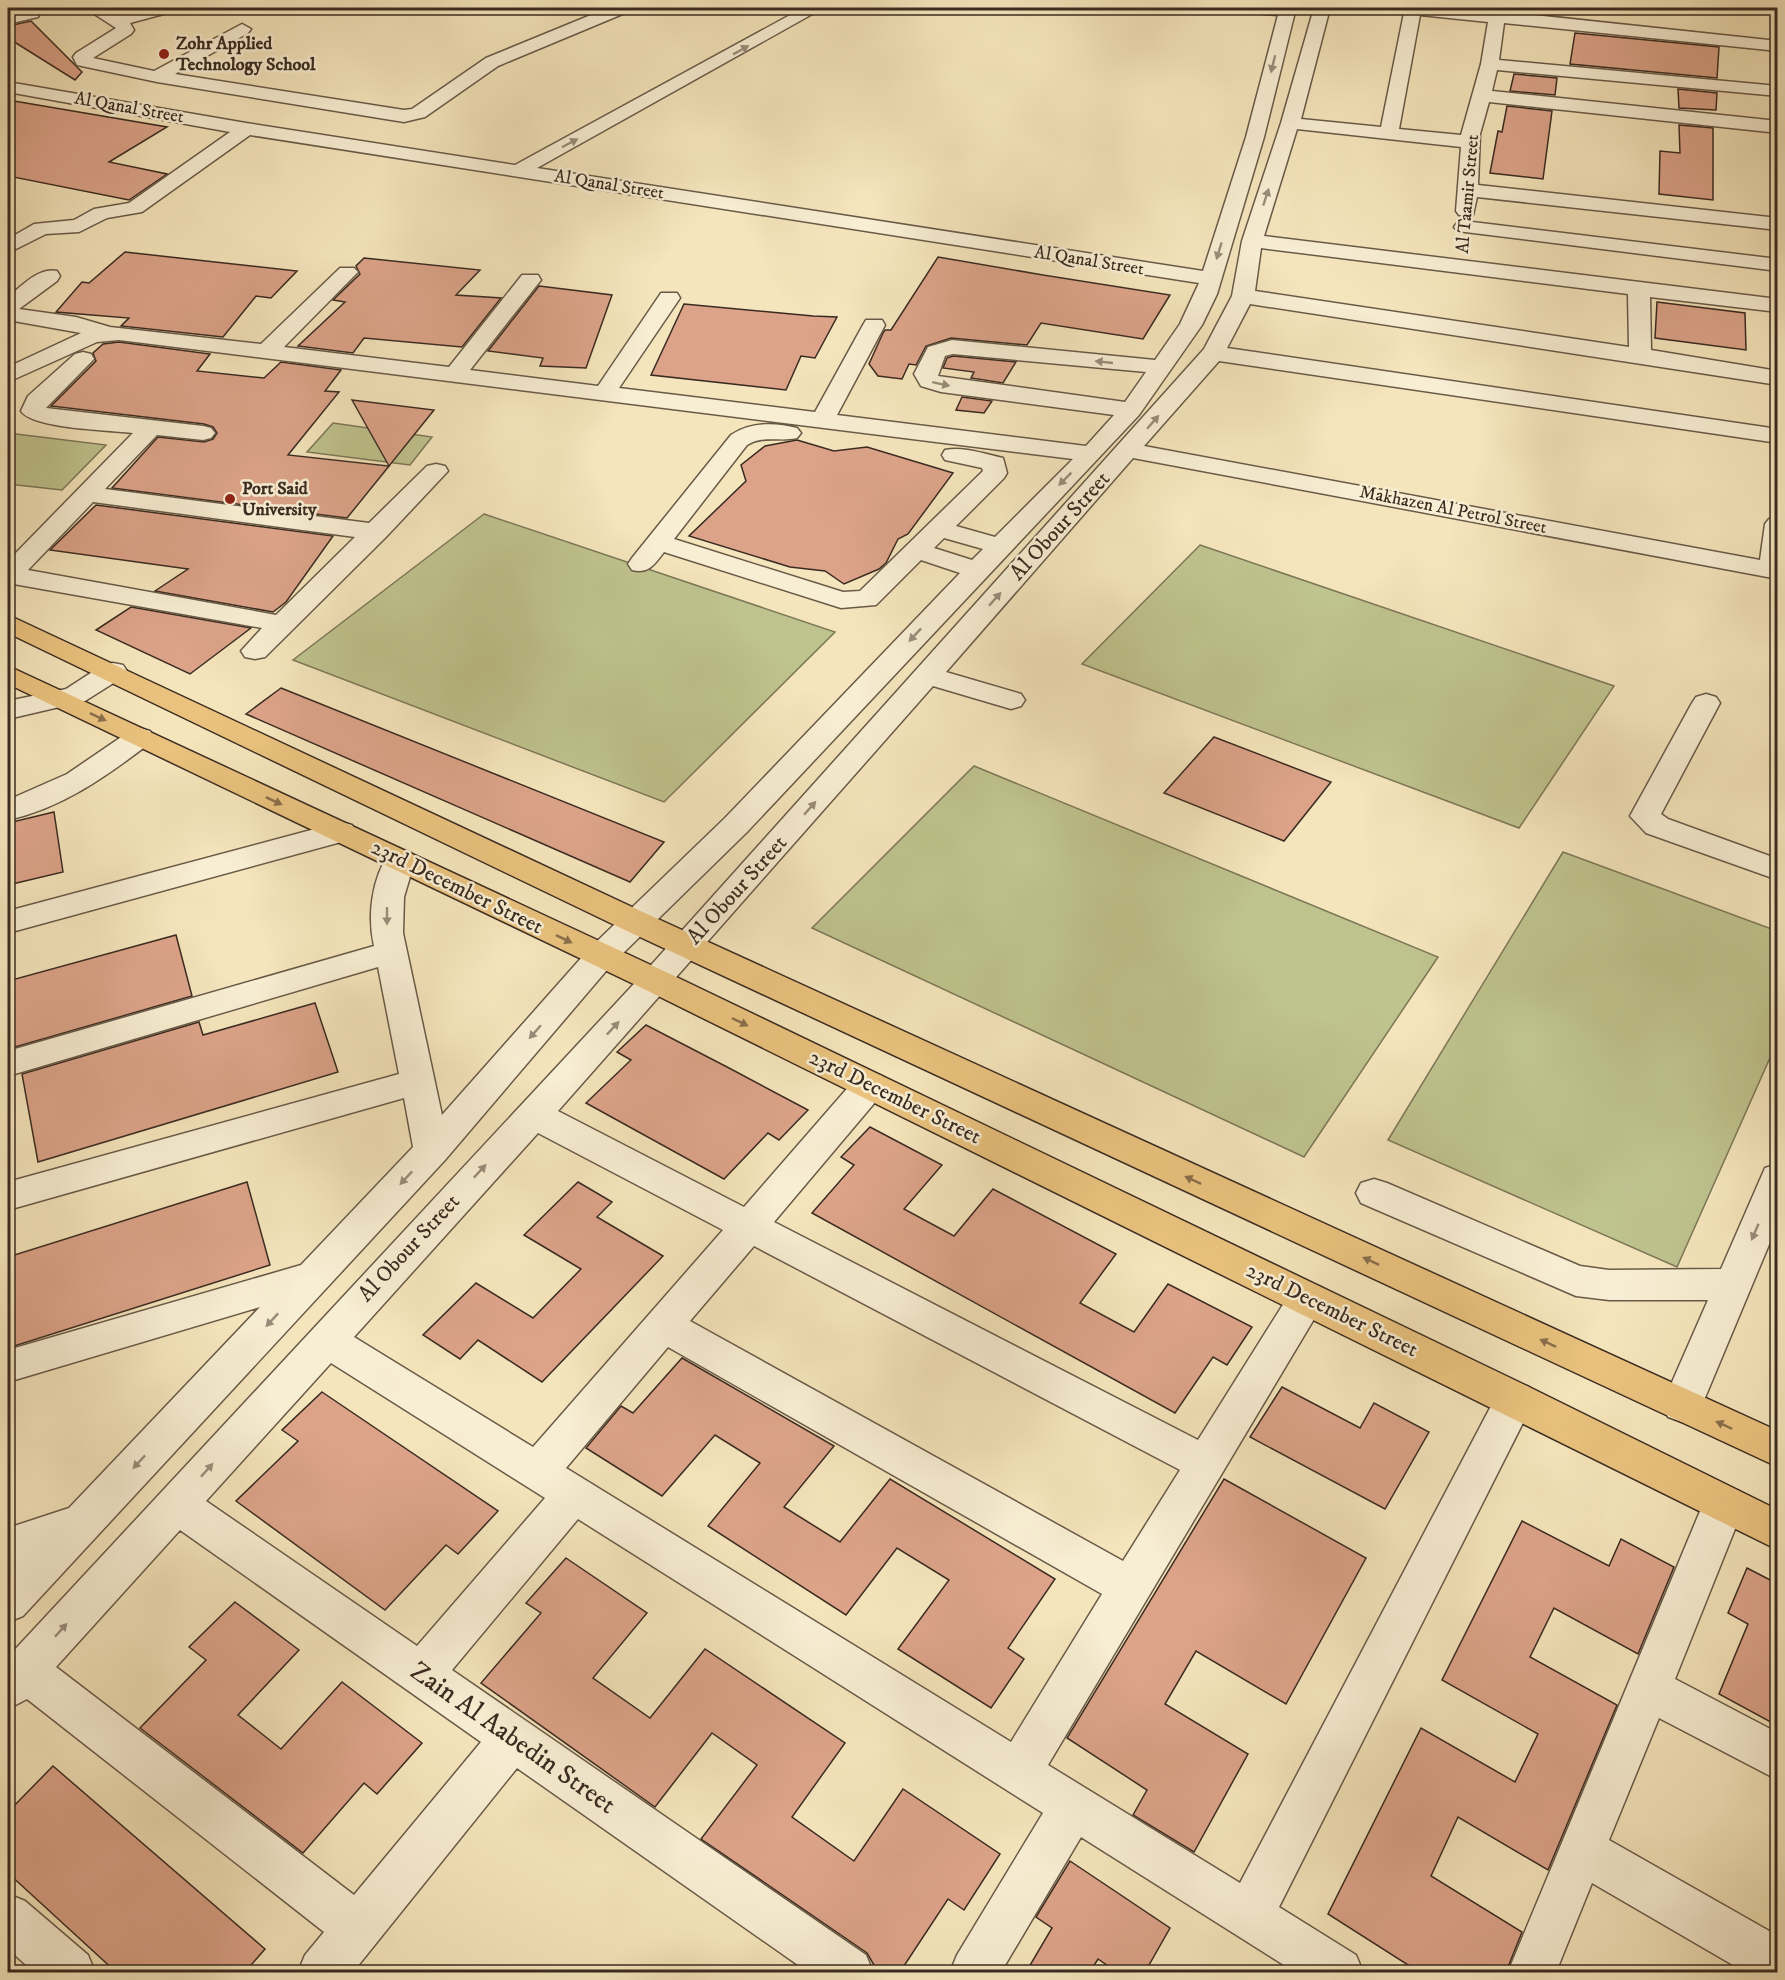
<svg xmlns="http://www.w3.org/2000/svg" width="1785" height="1980" font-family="'IM FELL DW Pica',serif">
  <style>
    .green { fill: #bfc38e; stroke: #7c7758; stroke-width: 1.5 }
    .building { fill: #dca389; stroke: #3a2b21; stroke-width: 1.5 }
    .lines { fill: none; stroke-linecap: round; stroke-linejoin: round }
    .minor-casing { stroke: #695a48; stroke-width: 3 }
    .major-casing { stroke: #3a2b21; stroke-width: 3 }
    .minor { fill: #f8eed3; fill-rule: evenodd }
    .major { fill: #eac27e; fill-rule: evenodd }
    .oneway { fill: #998c7a }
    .oneway2 { fill: #896f4b }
    .poi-dot { fill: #8f2418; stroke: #f8eed3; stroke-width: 2 }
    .labels { text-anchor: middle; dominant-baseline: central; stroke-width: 5; stroke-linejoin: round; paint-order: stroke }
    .far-poi-label { font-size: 18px; font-weight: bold; fill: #3a2b21; stroke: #f8eed3; text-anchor: start }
    .far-street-label { font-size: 18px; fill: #3a2b21; stroke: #f8eed3 }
    .street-label { font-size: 22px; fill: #3a2b21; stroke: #f8eed3 }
    .near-street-label { font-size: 27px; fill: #3a2b21; stroke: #f8eed3 }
  </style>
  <rect width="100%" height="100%" fill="#f5e5bc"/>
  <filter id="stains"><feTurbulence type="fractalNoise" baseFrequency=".00333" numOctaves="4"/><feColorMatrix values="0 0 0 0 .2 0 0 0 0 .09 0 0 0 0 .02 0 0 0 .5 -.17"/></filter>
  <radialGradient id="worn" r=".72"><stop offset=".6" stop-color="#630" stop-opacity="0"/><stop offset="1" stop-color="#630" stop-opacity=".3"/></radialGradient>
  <g class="green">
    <polygon points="333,423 432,437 410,465 307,452"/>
    <polygon points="8,433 106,445 62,490 8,484"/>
    <polygon points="484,514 835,632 664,802 293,660"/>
    <polygon points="1200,545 1614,686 1519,828 1082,664"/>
    <polygon points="974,766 1438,957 1304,1157 812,928"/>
    <polygon points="1563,852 1777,931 1777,1042 1677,1267 1388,1140"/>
  </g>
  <g class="building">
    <polygon points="31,21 82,72 75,80 8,38 8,26"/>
    <polygon points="1575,33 1719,47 1717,78 1570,64"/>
    <polygon points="1514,74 1557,78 1555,95 1510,91"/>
    <polygon points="1678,89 1717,93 1716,110 1679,108"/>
    <polygon points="8,100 167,127 109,162 167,174 129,200 8,176"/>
    <polygon points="1507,106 1552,111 1543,179 1490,173 1498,131 1502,132"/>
    <polygon points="1679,125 1713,128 1713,200 1659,194 1660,151 1680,153"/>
    <polygon points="125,252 206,261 297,271 271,298 256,296 223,337 121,326 129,318 56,312 82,282 89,283"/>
    <polygon points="938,257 1043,275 1170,295 1143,339 1041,323 1027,345 951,338 926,346 916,365 909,364 902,379 878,376 869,364 883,333 885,330 891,330"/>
    <polygon points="364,258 480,270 456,295 501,298 462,347 364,338 353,353 298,346 345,302 333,300 360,274 356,266"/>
    <polygon points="539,286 612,295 586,368 540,366 543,358 488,351"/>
    <polygon points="1657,302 1745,313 1746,350 1655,338"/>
    <polygon points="684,304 813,316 837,317 815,358 801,356 786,390 651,375"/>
    <polygon points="119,342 210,354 197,371 264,378 281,362 341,370 325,391 339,392 288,455 389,466 347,518 112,488 158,437 204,442 213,439 217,433 213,427 204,424 51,406 96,361 93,353 103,344"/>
    <polygon points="953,356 1016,362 1003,383 971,378 974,372 943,368 947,358"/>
    <polygon points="962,397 992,401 984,413 956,410"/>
    <polygon points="352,400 434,410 389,466"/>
    <polygon points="797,440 834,451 867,447 953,473 908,534 898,539 886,563 879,569 844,584 825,571 790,567 689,536 746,481 741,465 765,446"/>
    <polygon points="96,505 333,536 286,602 273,612 155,591 188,569 50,550"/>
    <polygon points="131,607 251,628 190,674 96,630"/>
    <polygon points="281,688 664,842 630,882 246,714"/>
    <polygon points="1214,737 1331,782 1284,841 1164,793"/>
    <polygon points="54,812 63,872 8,885 8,823"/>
    <polygon points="176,935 192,996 8,1049 8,981"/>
    <polygon points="315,1003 338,1072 38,1162 22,1074 199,1022 203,1035"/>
    <polygon points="646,1025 729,1068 808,1110 779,1140 768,1133 724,1179 586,1103 631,1060 617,1052"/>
    <polygon points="870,1127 942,1165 904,1209 954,1236 993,1189 1116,1254 1080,1303 1134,1332 1168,1284 1252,1327 1227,1365 1213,1357 1175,1413 812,1213 854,1165 841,1157"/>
    <polygon points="247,1182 270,1265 8,1348 8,1257"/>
    <polygon points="578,1182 612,1202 597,1217 663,1256 542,1382 478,1340 460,1359 423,1335 476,1283 533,1318 581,1269 524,1235"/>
    <polygon points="682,1358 834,1446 784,1507 840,1542 890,1479 1055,1579 1008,1648 1024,1659 991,1708 898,1649 949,1580 897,1548 846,1615 708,1526 760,1463 715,1435 662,1496 586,1448 621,1406 633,1413"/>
    <polygon points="1282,1387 1360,1428 1374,1403 1429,1432 1385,1509 1250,1437"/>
    <polygon points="322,1392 498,1511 458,1554 446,1545 385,1610 236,1501 298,1441 282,1430"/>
    <polygon points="1224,1479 1366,1558 1286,1704 1196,1651 1165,1704 1248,1754 1194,1852 1133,1815 1147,1790 1067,1738"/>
    <polygon points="1522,1521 1609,1566 1621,1539 1674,1567 1638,1654 1554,1608 1530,1657 1617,1705 1548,1870 1458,1817 1431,1876 1522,1932 1506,1972 1419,1972 1328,1914 1421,1728 1515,1782 1538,1734 1442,1680"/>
    <polygon points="566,1558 647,1613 593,1678 650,1718 705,1649 845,1743 792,1817 854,1861 903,1789 1000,1854 964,1910 948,1899 900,1972 878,1972 867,1953 701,1839 757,1765 712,1733 655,1807 481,1683 541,1613 526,1603"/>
    <polygon points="1747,1568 1778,1584 1778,1726 1719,1694 1748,1624 1728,1613"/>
    <polygon points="235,1602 299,1650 238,1715 281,1749 342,1682 422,1743 377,1794 364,1783 303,1853 140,1728 206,1660 189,1647"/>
    <polygon points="53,1766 265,1949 245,1972 116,1972 8,1873 8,1812"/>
    <polygon points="1070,1861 1170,1928 1145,1972 1117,1972 1098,1959 1090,1972 1026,1972 1052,1928 1036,1917"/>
  </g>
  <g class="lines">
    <defs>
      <g id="minor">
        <polygon points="32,8 40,13 38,17 8,24 8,14"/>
        <polygon points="85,8 104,8 118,15 148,8 173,8 171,12 130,23 134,30 131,34 93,58 154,71 242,24 251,29 248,33 175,74 404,110 412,109 486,58 608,8 627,9 625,13 498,66 425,117 404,122 157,82 77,65 73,57 76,53 116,28"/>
        <path d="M803 8H823L537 168 1203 271 1246 137 1278 15 1250 13 1242 8H1296L1264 137 1217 294 1202 325 1139 415 747 832 612 964 445 1160 23 1616 8 1622V1572L16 1563 8 1566V1528L69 1508 260 1307 8 1382V1350L301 1265 413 1147 404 1098 8 1210V1182L399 1074 378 967 8 1076V1051L374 946C367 915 372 879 389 853L400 850 411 853 415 860 404 897 403 933 442 1115 590 948 725 818 960 573 921 560 876 605 841 608 664 552C654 565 649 574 632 570L628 564 632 558 731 435C751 422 774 422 797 428L801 433 797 438C780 442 763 435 747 445L674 539 843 592 860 591 983 471 982 468 945 460 942 455 945 450C963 446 985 454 1003 458L1007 473 1004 478 956 526 995 537 1073 459 119 340 97 342 8 382V367L81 333 8 320V297C21 287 38 267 57 271L60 276 57 281 19 309 76 317 110 327 261 344 340 268H354L358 272 354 276 284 347 449 367 522 275H538L541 280 470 370 598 386 661 293H677L680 298 619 388 815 412 863 325 866 320H882L885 325 837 415 1086 446 1114 415 941 392 921 386 914 374 928 347 952 340 1155 360 1180 324 1199 283 250 135 142 212 107 218 79 232 46 234 8 253V239L34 224 74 220 94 209 129 203 230 132 8 92V82L246 123 515 165ZM953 354 1146 372 1125 402 938 376 945 356ZM944 538 983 549 972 560 934 548Z"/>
        <path d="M1314 8H1330L1301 119 1381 127 1404 13 1397 12 1395 8 1497 11 1778 41V51L1504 23 1499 60 1778 86V96L1497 70 1492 91 1778 121V133L1489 102 1480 134 1478 185 1778 218V230L1477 197 1473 215H1459L1456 211 1461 147 1297 129 1264 236 1778 299V312L1650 297 1651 350 1778 371V385L1250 304 1227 348 1778 429V443L1219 361 1144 446 1760 560 1765 524 1769 519 1778 517V579L1133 458 946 672 1021 694 1025 700 1021 706 1011 709 933 686 558 1111 744 1207 858 1076 870 1072 882 1076 887 1085 882 1094 774 1222 1198 1440 1294 1287 1307 1282 1320 1287 1326 1298 1320 1309 1048 1765 1240 1883 1501 1387 1515 1382 1529 1387 1535 1399 1279 1907 1356 1955 1363 1972H1295L1081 1837 1001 1972H950L957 1955 1043 1813 578 1519 452 1670 866 1955 873 1972H808L517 1768 353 1972H298L305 1955 324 1932 27 1699 8 1709V1657L644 973 1204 349 1232 296 1242 241 1281 123ZM1420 15 1488 22 1481 64 1461 135 1399 129ZM1261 248 1628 294 1629 347 1255 291ZM538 1133 723 1230 533 1447 354 1337ZM754 1246 1180 1470 1123 1561 690 1321ZM668 1347 1102 1594 1011 1742 566 1468ZM331 1363 545 1498 417 1646 206 1501ZM180 1530 481 1742 354 1895 56 1667Z"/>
        <polygon points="1464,221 1778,259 1778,271 1457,231 1454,227 1457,223"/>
        <path d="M83 352 91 354 94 359 46 408 203 426 211 428 215 433 211 438 203 440 157 435 105 489 369 523 427 466 436 464 445 466 448 471 386 537 265 657 255 659 245 657 241 651 262 628 8 583V561L133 433C110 430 33 429 21 411L28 396 75 354ZM93 502 355 537 276 615 28 570Z"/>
        <polygon points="113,663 123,665 127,671 123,677 85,701 8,719 8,701 66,689 103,665"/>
        <polygon points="1706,694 1716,697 1720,703 1661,814 1668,819 1778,859 1778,880 1646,833 1630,816 1692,703 1696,697"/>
        <path d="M140 728 150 731 154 737 150 743C107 776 62 808 8 820V800L67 774 130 731Z"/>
        <polygon points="341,822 352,825 356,832 352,839 8,933 8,911"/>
        <polygon points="1778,1164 1778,1223 1702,1405 1696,1417 1682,1422 1668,1417 1662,1405 1708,1300 1609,1300 1576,1296 1361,1203 1356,1193 1361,1183 1374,1179 1387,1183 1580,1266 1609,1270 1721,1269 1765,1168"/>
        <polygon points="1724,1486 1739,1491 1745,1504 1675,1679 1778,1733 1778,1780 1659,1718 1609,1840 1778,1936 1778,1972 1745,1972 1592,1883 1556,1972 1508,1972 1703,1504 1709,1491"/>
        <polygon points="8,1894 25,1901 88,1955 95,1972 34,1972 8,1949"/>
      </g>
      <g id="major">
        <polygon points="8,615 647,914 1778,1431 1778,1467 625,930 8,633"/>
        <polygon points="8,666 668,973 1529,1387 1778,1510 1778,1550 644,989 8,684"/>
      </g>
    </defs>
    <use href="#minor" class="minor-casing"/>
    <use href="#major" class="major-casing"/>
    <use href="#minor" class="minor"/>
    <use href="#major" class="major"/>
  </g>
  <defs><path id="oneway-solid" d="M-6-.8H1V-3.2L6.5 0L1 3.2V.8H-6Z" transform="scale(1.5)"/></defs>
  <g class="oneway">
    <use href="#oneway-solid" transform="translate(741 50) rotate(-29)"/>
    <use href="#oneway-solid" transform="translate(1273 64) rotate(104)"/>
    <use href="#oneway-solid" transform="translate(570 143) rotate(-28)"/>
    <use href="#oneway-solid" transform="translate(1266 197) rotate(-72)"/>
    <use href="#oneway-solid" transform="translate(1219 251) rotate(107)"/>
    <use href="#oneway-solid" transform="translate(1104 362) rotate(-174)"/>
    <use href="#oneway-solid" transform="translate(941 384) rotate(12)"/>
    <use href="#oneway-solid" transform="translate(1153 422) rotate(-49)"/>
    <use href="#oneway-solid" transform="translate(1065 479) rotate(135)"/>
    <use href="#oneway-solid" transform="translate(995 599) rotate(-48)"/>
    <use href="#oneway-solid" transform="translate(915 635) rotate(133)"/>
    <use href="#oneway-solid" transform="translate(810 808) rotate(-49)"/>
    <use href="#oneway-solid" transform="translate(387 916) rotate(90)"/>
    <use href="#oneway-solid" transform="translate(613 1028) rotate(-47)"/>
    <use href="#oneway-solid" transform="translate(535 1032) rotate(131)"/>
    <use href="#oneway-solid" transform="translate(480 1171) rotate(-47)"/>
    <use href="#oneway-solid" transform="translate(406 1178) rotate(133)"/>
    <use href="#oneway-solid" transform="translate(1755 1232) rotate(113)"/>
    <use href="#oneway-solid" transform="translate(272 1320) rotate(133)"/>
    <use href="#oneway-solid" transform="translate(139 1462) rotate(133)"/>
    <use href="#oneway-solid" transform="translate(207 1470) rotate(-48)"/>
    <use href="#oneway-solid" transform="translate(61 1630) rotate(-48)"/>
  </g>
  <g class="oneway2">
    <use href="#oneway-solid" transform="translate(98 717) rotate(25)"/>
    <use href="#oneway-solid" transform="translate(274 801) rotate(25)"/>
    <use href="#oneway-solid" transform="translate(564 939) rotate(26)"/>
    <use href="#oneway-solid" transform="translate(740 1022) rotate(26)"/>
    <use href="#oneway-solid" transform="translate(1193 1180) rotate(-155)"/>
    <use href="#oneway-solid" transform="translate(1371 1261) rotate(-155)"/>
    <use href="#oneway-solid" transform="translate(1548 1343) rotate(-155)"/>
    <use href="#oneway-solid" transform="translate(1724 1425) rotate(-155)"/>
  </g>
  <g class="poi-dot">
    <circle cx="164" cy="54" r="6"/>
    <circle cx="230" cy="499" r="6"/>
  </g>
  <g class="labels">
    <g class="far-poi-label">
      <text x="176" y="44">Zohr Applied<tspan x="176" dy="21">Technology School</tspan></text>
      <text x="242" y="489">Port Said<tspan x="242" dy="21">University</tspan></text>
    </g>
    <g class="far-street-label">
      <text transform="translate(129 108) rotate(10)">Al Qanal Street</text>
      <text transform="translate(609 185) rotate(9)">Al Qanal Street</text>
      <text transform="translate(1468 194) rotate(-85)">Al Taamir Street</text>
      <text transform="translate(1089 261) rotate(9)">Al Qanal Street</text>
      <text transform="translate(1453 510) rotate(11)">Makhazen Al Petrol Street</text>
    </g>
    <g class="street-label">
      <text transform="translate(1060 526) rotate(-48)">Al Obour Street</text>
      <text transform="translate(457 887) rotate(26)">23rd December Street</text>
      <text transform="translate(737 890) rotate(-48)">Al Obour Street</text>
      <text transform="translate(895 1097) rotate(26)">23rd December Street</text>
      <text transform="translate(409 1248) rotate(-47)">Al Obour Street</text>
      <text transform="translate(1332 1310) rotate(26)">23rd December Street</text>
    </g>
    <g class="near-street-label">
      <text transform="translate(513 1738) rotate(35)">Zain Al Aabedin Street</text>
    </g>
  </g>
  <rect width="1785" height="1980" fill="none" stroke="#f5e5bc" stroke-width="30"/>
  <rect x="9" y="9" width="1767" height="1962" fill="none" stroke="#3a2b21" stroke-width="3"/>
  <rect x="15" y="15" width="1755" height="1950" fill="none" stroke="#3a2b21" stroke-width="1.5"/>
  <rect width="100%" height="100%" filter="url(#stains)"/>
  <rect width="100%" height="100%" fill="url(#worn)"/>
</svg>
